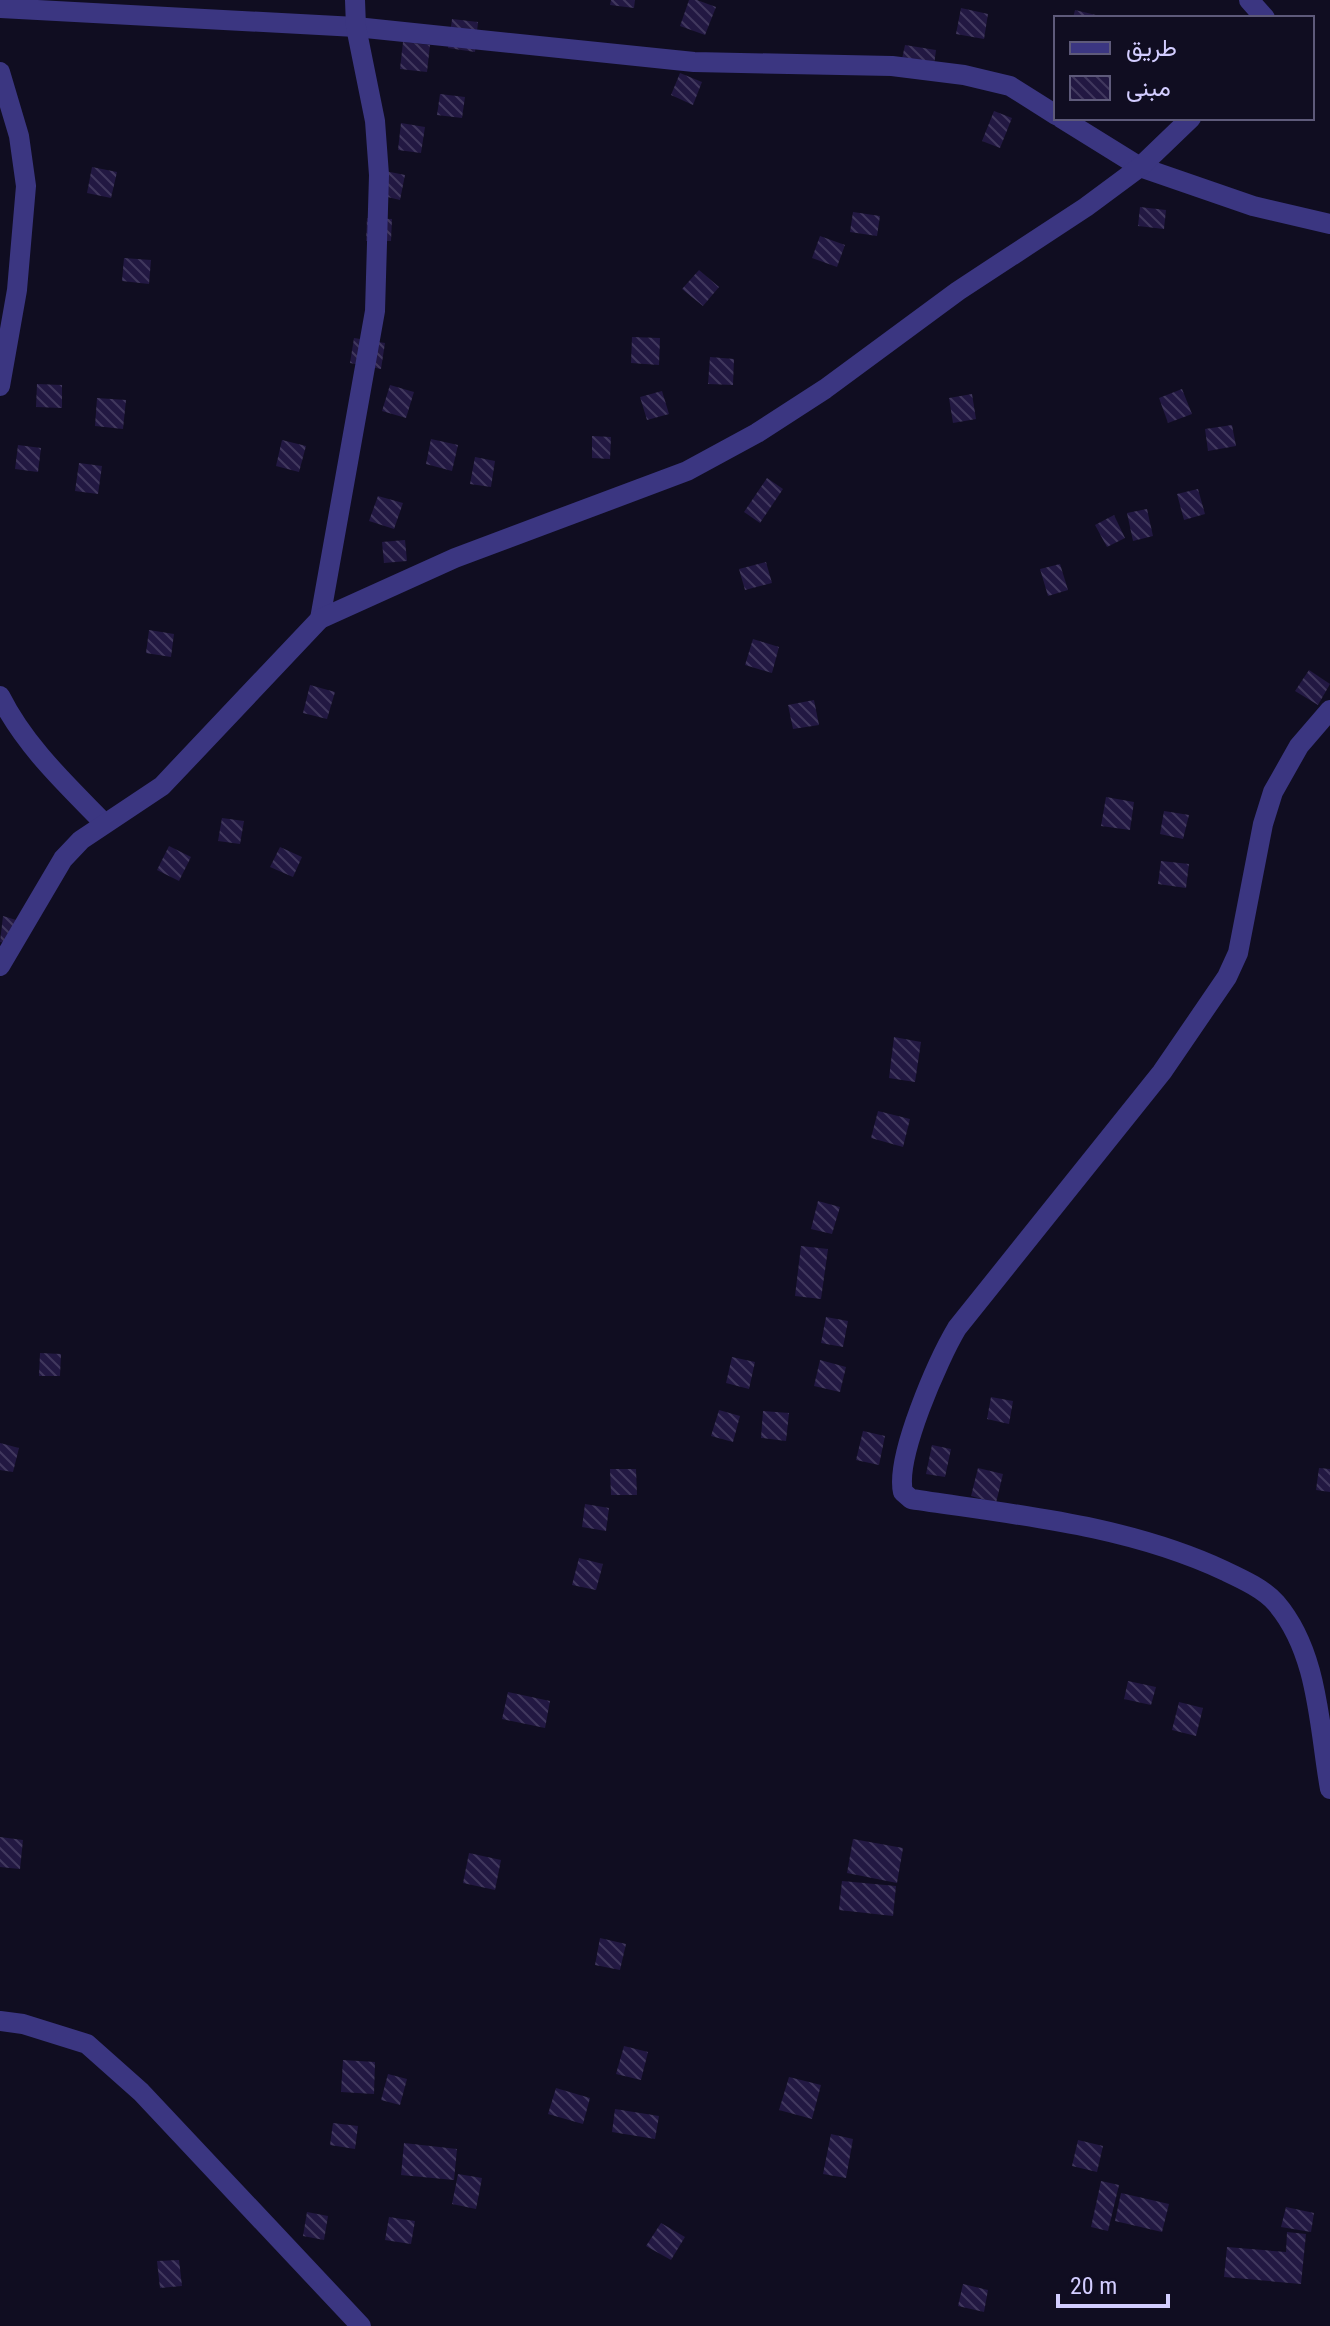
<svg xmlns="http://www.w3.org/2000/svg" width="1330" height="2326" font-family="'Roboto Condensed',Vazirmatn,sans-serif">
  <style>
    .building { fill: url(#building-back-hatch) }
    .lines { fill: none; stroke-linecap: round; stroke-linejoin: round }
    .street { stroke: #3b3681; stroke-width: 20 }
  </style>
  <defs>
    <pattern id="building-back-hatch" width="6" height="6" patternUnits="userSpaceOnUse" patternTransform="scale(2)"><rect width="6" height="6" fill="#221842"/><path d="M-1 5l2 2M0 0l6 6M5-1l2 2" fill="none" stroke="#41385e"/></pattern>
  </defs>
  <rect width="100%" height="100%" fill="#100d21"/>
  <g class="building">
    <polygon points="611,0 635,0 634,8 610,5"/>
    <polygon points="689,0 697,0 716,7 705,35 680,26"/>
    <polygon points="961,8 988,14 984,39 956,34"/>
    <polygon points="1075,10 1104,17 1104,18 1073,18"/>
    <polygon points="452,19 478,22 475,52 448,48"/>
    <polygon points="403,42 430,45 427,72 400,69"/>
    <polygon points="905,45 936,50 933,73 900,68"/>
    <polygon points="680,73 702,82 693,105 671,95"/>
    <polygon points="440,94 465,97 462,118 437,115"/>
    <polygon points="994,111 1012,118 1000,148 982,141"/>
    <polygon points="401,123 425,127 421,153 398,150"/>
    <polygon points="92,167 117,172 111,198 87,193"/>
    <polygon points="380,170 405,175 400,200 375,194"/>
    <polygon points="1140,207 1166,210 1164,229 1138,226"/>
    <polygon points="853,212 880,216 877,236 850,232"/>
    <polygon points="367,218 392,219 391,241 366,241"/>
    <polygon points="820,236 845,245 837,267 812,258"/>
    <polygon points="124,258 151,260 149,284 122,281"/>
    <polygon points="699,270 719,287 703,306 682,289"/>
    <polygon points="632,337 660,338 659,365 631,363"/>
    <polygon points="354,338 385,343 381,369 350,363"/>
    <polygon points="710,357 734,359 733,385 708,384"/>
    <polygon points="37,384 62,385 62,408 36,407"/>
    <polygon points="390,385 414,392 406,418 382,411"/>
    <polygon points="1182,389 1192,414 1168,423 1159,398"/>
    <polygon points="662,391 669,414 647,420 640,397"/>
    <polygon points="972,394 976,419 953,423 949,398"/>
    <polygon points="97,398 126,400 123,429 95,426"/>
    <polygon points="1232,425 1236,446 1208,451 1205,429"/>
    <polygon points="592,436 611,437 610,459 592,458"/>
    <polygon points="431,439 458,445 452,471 426,464"/>
    <polygon points="282,440 306,446 299,472 276,466"/>
    <polygon points="18,445 41,448 38,472 15,469"/>
    <polygon points="475,457 495,461 491,487 470,484"/>
    <polygon points="79,463 102,466 98,494 75,491"/>
    <polygon points="767,478 783,489 760,523 744,512"/>
    <polygon points="1198,489 1205,514 1184,520 1177,494"/>
    <polygon points="378,496 403,503 394,529 369,521"/>
    <polygon points="1147,509 1153,536 1133,541 1127,513"/>
    <polygon points="1114,515 1125,538 1107,547 1095,525"/>
    <polygon points="405,540 407,561 384,563 382,542"/>
    <polygon points="766,562 772,583 745,590 739,569"/>
    <polygon points="1060,564 1068,590 1048,596 1040,569"/>
    <polygon points="149,630 174,634 171,657 146,653"/>
    <polygon points="753,639 779,647 772,673 745,665"/>
    <polygon points="1309,670 1330,684 1318,705 1295,691"/>
    <polygon points="310,685 335,692 327,719 303,713"/>
    <polygon points="814,700 819,725 793,729 788,705"/>
    <polygon points="1106,797 1134,802 1130,830 1101,826"/>
    <polygon points="1164,811 1189,815 1183,839 1160,834"/>
    <polygon points="222,818 244,821 240,844 218,841"/>
    <polygon points="169,846 191,857 179,881 157,870"/>
    <polygon points="280,847 302,857 293,877 270,867"/>
    <polygon points="1161,861 1189,864 1186,888 1158,884"/>
    <polygon points="3,916 26,923 19,947 0,942"/>
    <polygon points="894,1037 921,1042 915,1082 889,1078"/>
    <polygon points="878,1111 910,1119 903,1147 871,1138"/>
    <polygon points="818,1201 840,1207 832,1234 811,1229"/>
    <polygon points="801,1246 828,1249 821,1299 795,1296"/>
    <polygon points="826,1317 848,1321 843,1347 821,1343"/>
    <polygon points="40,1353 61,1354 60,1376 39,1376"/>
    <polygon points="732,1357 755,1362 749,1389 726,1383"/>
    <polygon points="820,1360 846,1367 840,1392 814,1386"/>
    <polygon points="991,1397 1013,1401 1009,1424 987,1419"/>
    <polygon points="719,1410 740,1416 733,1442 711,1436"/>
    <polygon points="763,1411 789,1413 786,1441 761,1438"/>
    <polygon points="863,1431 885,1436 879,1465 856,1460"/>
    <polygon points="0,1443 19,1448 13,1472 0,1470"/>
    <polygon points="932,1445 951,1449 945,1477 926,1474"/>
    <polygon points="978,1468 1003,1474 996,1503 971,1496"/>
    <polygon points="1319,1468 1330,1469 1330,1492 1316,1490"/>
    <polygon points="610,1469 636,1469 637,1495 611,1495"/>
    <polygon points="585,1504 609,1508 606,1531 582,1527"/>
    <polygon points="579,1558 603,1564 596,1590 572,1585"/>
    <polygon points="1128,1681 1156,1687 1151,1705 1124,1699"/>
    <polygon points="508,1692 550,1701 545,1728 502,1719"/>
    <polygon points="1179,1702 1203,1708 1196,1736 1172,1730"/>
    <polygon points="0,1837 23,1840 20,1869 0,1867"/>
    <polygon points="853,1839 903,1848 897,1883 847,1873"/>
    <polygon points="469,1853 501,1860 495,1890 463,1883"/>
    <polygon points="842,1881 896,1886 893,1916 839,1910"/>
    <polygon points="600,1938 626,1944 620,1970 595,1965"/>
    <polygon points="624,2046 648,2052 641,2080 616,2074"/>
    <polygon points="343,2060 375,2062 374,2094 341,2092"/>
    <polygon points="388,2074 407,2079 400,2105 381,2100"/>
    <polygon points="789,2077 821,2085 812,2119 779,2110"/>
    <polygon points="556,2088 590,2098 583,2124 548,2114"/>
    <polygon points="615,2109 659,2116 655,2139 612,2132"/>
    <polygon points="333,2123 358,2126 355,2149 330,2145"/>
    <polygon points="831,2134 853,2139 846,2178 823,2174"/>
    <polygon points="1078,2140 1103,2146 1097,2172 1072,2166"/>
    <polygon points="404,2143 457,2149 454,2180 401,2175"/>
    <polygon points="458,2174 482,2178 476,2209 452,2204"/>
    <polygon points="1101,2181 1119,2185 1108,2231 1091,2227"/>
    <polygon points="1121,2193 1169,2204 1162,2232 1115,2221"/>
    <polygon points="1286,2207 1314,2213 1311,2232 1281,2227"/>
    <polygon points="307,2212 328,2216 324,2240 303,2236"/>
    <polygon points="389,2217 415,2221 411,2244 385,2240"/>
    <polygon points="661,2223 685,2237 671,2260 646,2246"/>
    <polygon points="1287,2232 1306,2234 1301,2284 1224,2277 1227,2247 1286,2252"/>
    <polygon points="179,2260 182,2286 160,2288 157,2261"/>
    <polygon points="963,2284 988,2290 984,2312 958,2306"/>
  </g>
  <g class="lines">
    <g class="street">
      <polyline points="1249,0 1265,18"/>
      <polyline points="0,8 356,27 694,62 892,66 964,75 1010,86 1056,115"/>
      <polyline points="0,72 19,136 26,186 17,290 0,386"/>
      <polyline points="1061,118 1140,167 1253,206 1330,224"/>
      <polyline points="320,619 375,311 379,175 375,121 356,27 355,0"/>
      <path d="M0 696C25 746 65 783 104 823"/>
      <path d="M1330 710 1299 746 1273 792 1263 824 1238 953 1227 977 1162 1072 957 1328C938 1360 895 1457 903 1492L911 1499C1017 1515 1127 1525 1225 1571 1242 1579 1264 1589 1276 1603 1319 1653 1319 1728 1330 1789"/>
      <polyline points="0,966 63,859 81,840 162,786 320,619 455,558 687,471 757,433 825,389 958,291 1086,207 1140,167 1191,118"/>
      <polyline points="0,2021 23,2024 87,2044 141,2092 361,2326"/>
    </g>
  </g>
  <rect x="1054" y="16" width="260" height="104" fill="#100d21" stroke="#5e5a7a" stroke-width="2"/>
  <rect x="1070" y="42" width="40" height="12" fill="#3b3681" stroke="#5e5a7a" stroke-width="2"/>
  <text x="1126" y="56" font-size="24" fill="#d3cdff">طريق</text>
  <rect x="1070" y="76" width="40" height="24" fill="url(#building-back-hatch)" stroke="#5e5a7a" stroke-width="2"/>
  <text x="1126" y="96" font-size="24" fill="#d3cdff">مبنى</text>
  <path d="M1058 2294v12h110v-12" fill="none" stroke="#d3cdff" stroke-width="4"/>
  <text x="1070" y="2294" font-size="24" fill="#d3cdff" stroke="#100d21" stroke-width="6" paint-order="stroke">20 m</text>
</svg>
